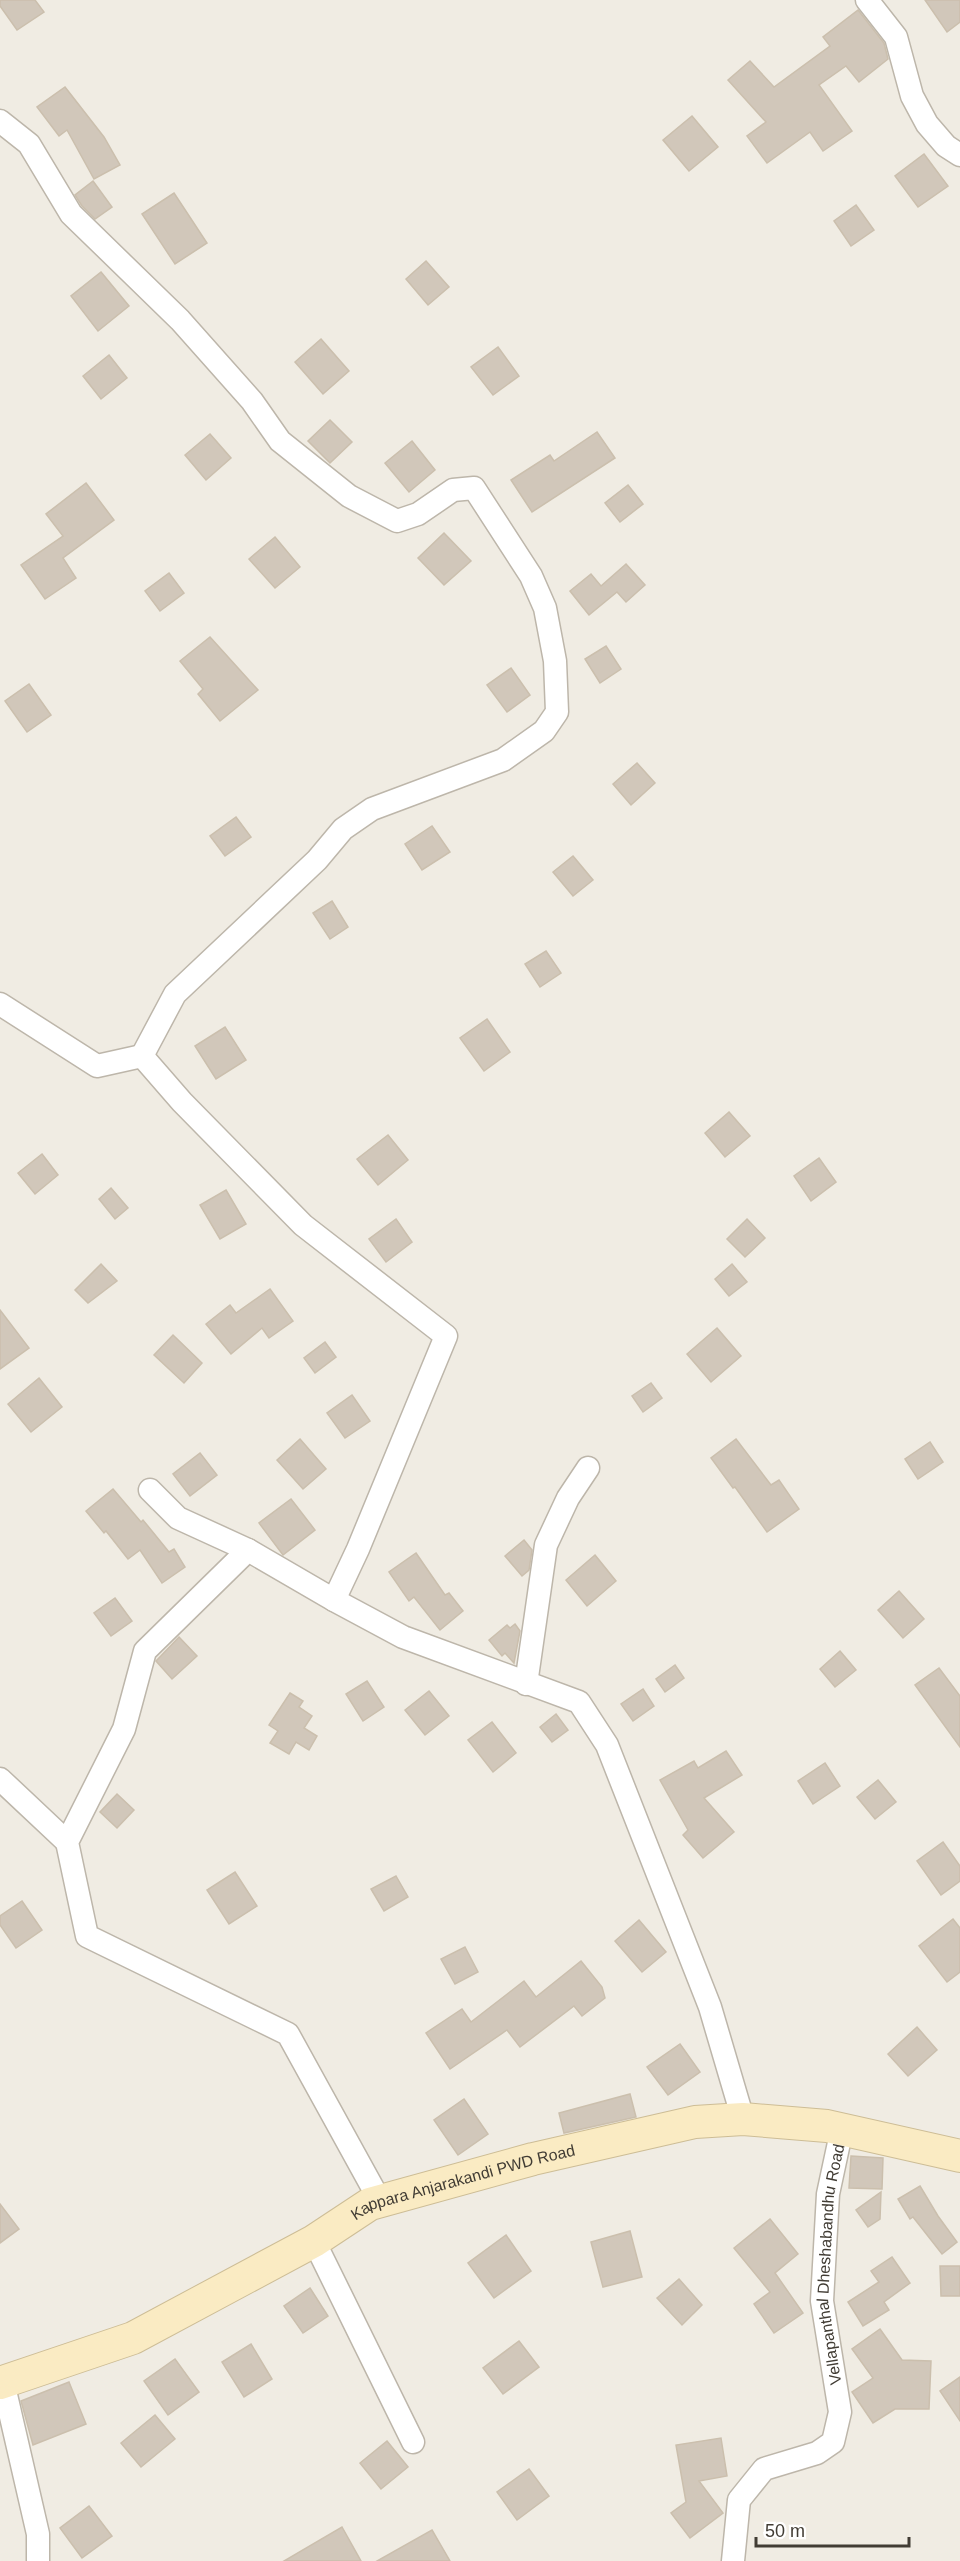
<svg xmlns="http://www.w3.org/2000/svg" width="960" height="2561" font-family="Helvetica,sans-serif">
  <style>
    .building { fill: #d1c7ba; stroke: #cbbfad; stroke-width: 1.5 }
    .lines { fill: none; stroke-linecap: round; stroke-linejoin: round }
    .street-casing { stroke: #bdb6aa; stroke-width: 25 }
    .secondary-casing { stroke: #cdbd96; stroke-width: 34 }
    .street { stroke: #fff; stroke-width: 22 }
    .secondary { stroke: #faebc3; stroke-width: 32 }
    .labels { text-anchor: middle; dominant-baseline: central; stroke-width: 4.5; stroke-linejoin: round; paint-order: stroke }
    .street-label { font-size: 16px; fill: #413c34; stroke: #fff }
  </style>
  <rect width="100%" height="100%" fill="#f0ece3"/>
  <g class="building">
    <polygon points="0,0 35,0 44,12 17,30 0,6"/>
    <polygon points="925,0 960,0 960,22 947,32"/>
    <polygon points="858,10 884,43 888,59 859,82 846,66 819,85 852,131 823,151 810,132 767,163 747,136 766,122 728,80 750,61 774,87 830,46 823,37"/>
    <polygon points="65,87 104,137 120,165 94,179 67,130 59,136 37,107"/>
    <polygon points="692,116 718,147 689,171 663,140"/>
    <polygon points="924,154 948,186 918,207 895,176"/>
    <polygon points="93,181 112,207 95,219 82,206 75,195"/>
    <polygon points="174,193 207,243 175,264 142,214"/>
    <polygon points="856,205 874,230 851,246 834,221"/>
    <polygon points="426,261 449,287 428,305 406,279"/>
    <polygon points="101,272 129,306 98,331 71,296"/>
    <polygon points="321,339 349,371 323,394 295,362"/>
    <polygon points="498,347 519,376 493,395 471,367"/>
    <polygon points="109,355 127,378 101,399 83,376"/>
    <polygon points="330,420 352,442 330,463 308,441"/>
    <polygon points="597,432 615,458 532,512 511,480 550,455 554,461"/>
    <polygon points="210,434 231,458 206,480 185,455"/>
    <polygon points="412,441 435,470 409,492 385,463"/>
    <polygon points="86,483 114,520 63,558 76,578 45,599 21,565 63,536 46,514"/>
    <polygon points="628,485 643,504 620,522 605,503"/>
    <polygon points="444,533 471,561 444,585 418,558"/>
    <polygon points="275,537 300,567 275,588 249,559"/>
    <polygon points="626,564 645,585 626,602 617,592 589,615 570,591 591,574 601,586"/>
    <polygon points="169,573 184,593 160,611 145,591"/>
    <polygon points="210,637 258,690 220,721 198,694 203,689 180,661"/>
    <polygon points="606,646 621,669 600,683 585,659"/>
    <polygon points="511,668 530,695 507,712 487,685"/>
    <polygon points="29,684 51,715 27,732 5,701"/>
    <polygon points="637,763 655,783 631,805 613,784"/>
    <polygon points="236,817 251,837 225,856 210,836"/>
    <polygon points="432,826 450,852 422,870 405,844"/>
    <polygon points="573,856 593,880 573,896 553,872"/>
    <polygon points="332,901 348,927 330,939 313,913"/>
    <polygon points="546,951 561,973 540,987 525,964"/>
    <polygon points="487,1019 510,1052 484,1071 460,1038"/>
    <polygon points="225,1027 246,1060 216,1079 195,1046"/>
    <polygon points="729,1112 750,1136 725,1157 705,1133"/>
    <polygon points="388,1135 408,1160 378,1185 357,1159"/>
    <polygon points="42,1154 58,1175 35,1194 18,1173"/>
    <polygon points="819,1158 836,1182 811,1201 794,1176"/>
    <polygon points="111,1188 128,1208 115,1219 99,1199"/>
    <polygon points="226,1190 246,1224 220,1239 200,1205"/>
    <polygon points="396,1219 412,1242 386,1262 369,1239"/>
    <polygon points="747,1219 765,1238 745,1257 727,1239"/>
    <polygon points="101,1264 117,1281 88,1303 75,1290"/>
    <polygon points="732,1264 747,1282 729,1296 715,1279"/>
    <polygon points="270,1289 293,1321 269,1338 262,1328 231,1354 206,1324 230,1305 236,1313"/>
    <polygon points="0,1310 29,1348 0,1369"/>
    <polygon points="717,1328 741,1356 711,1382 687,1354"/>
    <polygon points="173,1335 202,1363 184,1383 154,1355"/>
    <polygon points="325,1342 336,1357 315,1373 304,1358"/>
    <polygon points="39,1378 62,1407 31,1432 8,1404"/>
    <polygon points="651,1383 662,1398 643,1412 632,1396"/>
    <polygon points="352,1395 370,1421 345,1438 327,1413"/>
    <polygon points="300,1439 326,1469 303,1489 277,1460"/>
    <polygon points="736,1439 771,1485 779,1480 799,1509 767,1532 735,1487 733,1488 711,1458"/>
    <polygon points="930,1442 943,1462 918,1479 905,1459"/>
    <polygon points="200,1453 217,1475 190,1496 173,1474"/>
    <polygon points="113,1489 141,1522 143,1520 169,1552 174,1549 185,1567 162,1583 140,1550 128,1559 106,1531 104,1533 86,1511"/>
    <polygon points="291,1499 315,1530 283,1555 259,1523"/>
    <polygon points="524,1540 532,1550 529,1570 522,1576 505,1556"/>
    <polygon points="416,1553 445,1595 449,1593 463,1611 440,1630 414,1597 409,1601 389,1572"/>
    <polygon points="595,1555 616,1581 587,1606 566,1580"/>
    <polygon points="899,1591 924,1619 903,1638 878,1610"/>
    <polygon points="115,1598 132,1621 111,1636 94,1613"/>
    <polygon points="515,1624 520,1631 514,1663 505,1653 502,1656 489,1640 507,1625 510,1628"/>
    <polygon points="179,1637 197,1656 172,1679 156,1661"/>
    <polygon points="840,1651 856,1670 835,1687 820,1669"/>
    <polygon points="675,1665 684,1678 665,1692 656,1679"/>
    <polygon points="939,1668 960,1696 960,1747 915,1685"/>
    <polygon points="367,1681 384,1707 363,1721 346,1694"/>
    <polygon points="643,1689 654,1706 633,1721 621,1704"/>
    <polygon points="429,1691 449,1716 425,1735 405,1710"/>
    <polygon points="290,1693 303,1701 299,1707 312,1716 304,1728 317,1736 309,1750 296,1742 289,1754 270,1743 278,1731 269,1725"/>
    <polygon points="556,1714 568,1730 552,1742 540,1727"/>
    <polygon points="492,1722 516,1753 493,1772 468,1740"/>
    <polygon points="726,1751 742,1775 704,1798 734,1832 703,1858 683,1835 688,1830 660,1780 694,1761 698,1768"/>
    <polygon points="825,1763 840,1786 813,1804 798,1781"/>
    <polygon points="878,1780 896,1802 875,1819 857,1797"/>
    <polygon points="117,1794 134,1810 117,1828 100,1812"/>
    <polygon points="943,1842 960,1866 960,1881 941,1895 917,1861"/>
    <polygon points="235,1872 257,1906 229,1924 207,1890"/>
    <polygon points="396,1876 408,1897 384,1911 371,1889"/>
    <polygon points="22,1901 42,1930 16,1948 0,1925 0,1916"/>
    <polygon points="953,1919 960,1928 960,1972 947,1982 919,1946"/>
    <polygon points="639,1920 666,1952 642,1972 615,1941"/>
    <polygon points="465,1947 478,1972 455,1984 441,1959"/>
    <polygon points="581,1961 602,1987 605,1998 582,2016 574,2006 520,2047 507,2030 450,2069 426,2033 462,2009 471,2022 524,1981 536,1997"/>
    <polygon points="917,2027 937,2050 908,2076 888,2054"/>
    <polygon points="680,2044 700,2072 668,2095 647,2067"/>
    <polygon points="630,2094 636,2117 564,2133 559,2113"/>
    <polygon points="464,2099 488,2134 458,2155 434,2120"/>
    <polygon points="851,2156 883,2158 882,2189 849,2188"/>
    <polygon points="920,2186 938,2216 957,2242 942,2254 913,2217 910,2219 898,2199"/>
    <polygon points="881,2192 880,2219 868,2227 856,2210"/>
    <polygon points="0,2204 19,2229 0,2243"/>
    <polygon points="770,2219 798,2254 775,2273 803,2313 774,2333 754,2304 770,2292 734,2248"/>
    <polygon points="630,2231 642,2277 603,2287 591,2242"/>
    <polygon points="506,2235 531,2271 494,2298 468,2263"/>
    <polygon points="892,2257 910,2283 884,2302 889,2310 863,2326 848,2302 879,2282 871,2271"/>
    <polygon points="940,2266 960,2266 960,2296 941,2296"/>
    <polygon points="679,2279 702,2305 682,2325 657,2298"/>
    <polygon points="310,2288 328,2316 303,2333 284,2306"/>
    <polygon points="880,2329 902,2360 931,2361 929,2409 895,2409 873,2423 852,2392 873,2378 852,2349"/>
    <polygon points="519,2341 539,2367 503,2394 483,2368"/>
    <polygon points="251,2344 272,2379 244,2397 222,2362"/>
    <polygon points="175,2359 199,2392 168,2415 144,2381"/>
    <polygon points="960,2377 960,2421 940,2391"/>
    <polygon points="69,2382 86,2424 33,2445 21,2401"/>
    <polygon points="155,2415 175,2439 141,2467 121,2443"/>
    <polygon points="721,2438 727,2476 699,2481 723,2513 690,2538 671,2513 686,2502 676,2445"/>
    <polygon points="387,2441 408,2467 381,2489 360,2463"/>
    <polygon points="529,2469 549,2496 517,2520 497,2492"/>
    <polygon points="89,2506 112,2536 82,2558 60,2528"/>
    <polygon points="342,2527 361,2561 284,2561"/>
    <polygon points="432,2530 450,2561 377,2561"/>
  </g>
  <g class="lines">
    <defs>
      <g id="street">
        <polyline points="867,0 896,37 912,96 927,124 946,146 960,155"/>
        <polyline points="0,121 29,144 71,214 180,320 252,401 280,441 349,496 397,521 418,514 453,490 474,488 531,576 545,608 555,661 557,712 544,731 503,760 372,809 343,829 317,860 175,994 142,1056"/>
        <polyline points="0,1004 97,1066 142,1056 182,1102 303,1225 446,1336 358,1549 334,1600 248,1550 145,1651 124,1729 67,1842 87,1936 288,2034 380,2201"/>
        <polyline points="150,1490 178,1518 248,1550"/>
        <polyline points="334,1600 403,1637 579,1702 607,1745 710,2007 743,2119"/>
        <polyline points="526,1684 546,1545 568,1498 588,1468"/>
        <polyline points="0,1779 67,1842"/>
        <polyline points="314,2241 413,2442"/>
        <polyline points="3,2382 38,2534 38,2561"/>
        <path id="s1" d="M733 2561 739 2500 764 2469 817 2453 833 2442 840 2412 822 2301 828 2194 840 2138 839 2128"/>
      </g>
      <g id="secondary">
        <path id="s2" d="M0 2383 133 2338 314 2241 370 2204 533 2159 695 2122 743 2119 827 2126 960 2156"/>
      </g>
    </defs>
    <use href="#street" class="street-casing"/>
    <use href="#secondary" class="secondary-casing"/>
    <use href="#street" class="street"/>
    <use href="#secondary" class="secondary"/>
  </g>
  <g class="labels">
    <g class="street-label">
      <text stroke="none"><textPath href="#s2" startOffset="508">Kappara Anjarakandi PWD Road</textPath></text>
      <text stroke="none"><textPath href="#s1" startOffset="356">Vellapanthal Dheshabandhu Road</textPath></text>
    </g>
  </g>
  <path d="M756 2537v9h153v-9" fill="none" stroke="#413c34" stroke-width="3"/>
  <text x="765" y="2537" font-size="18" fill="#413c34" stroke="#ffffff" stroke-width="4.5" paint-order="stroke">50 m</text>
</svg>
